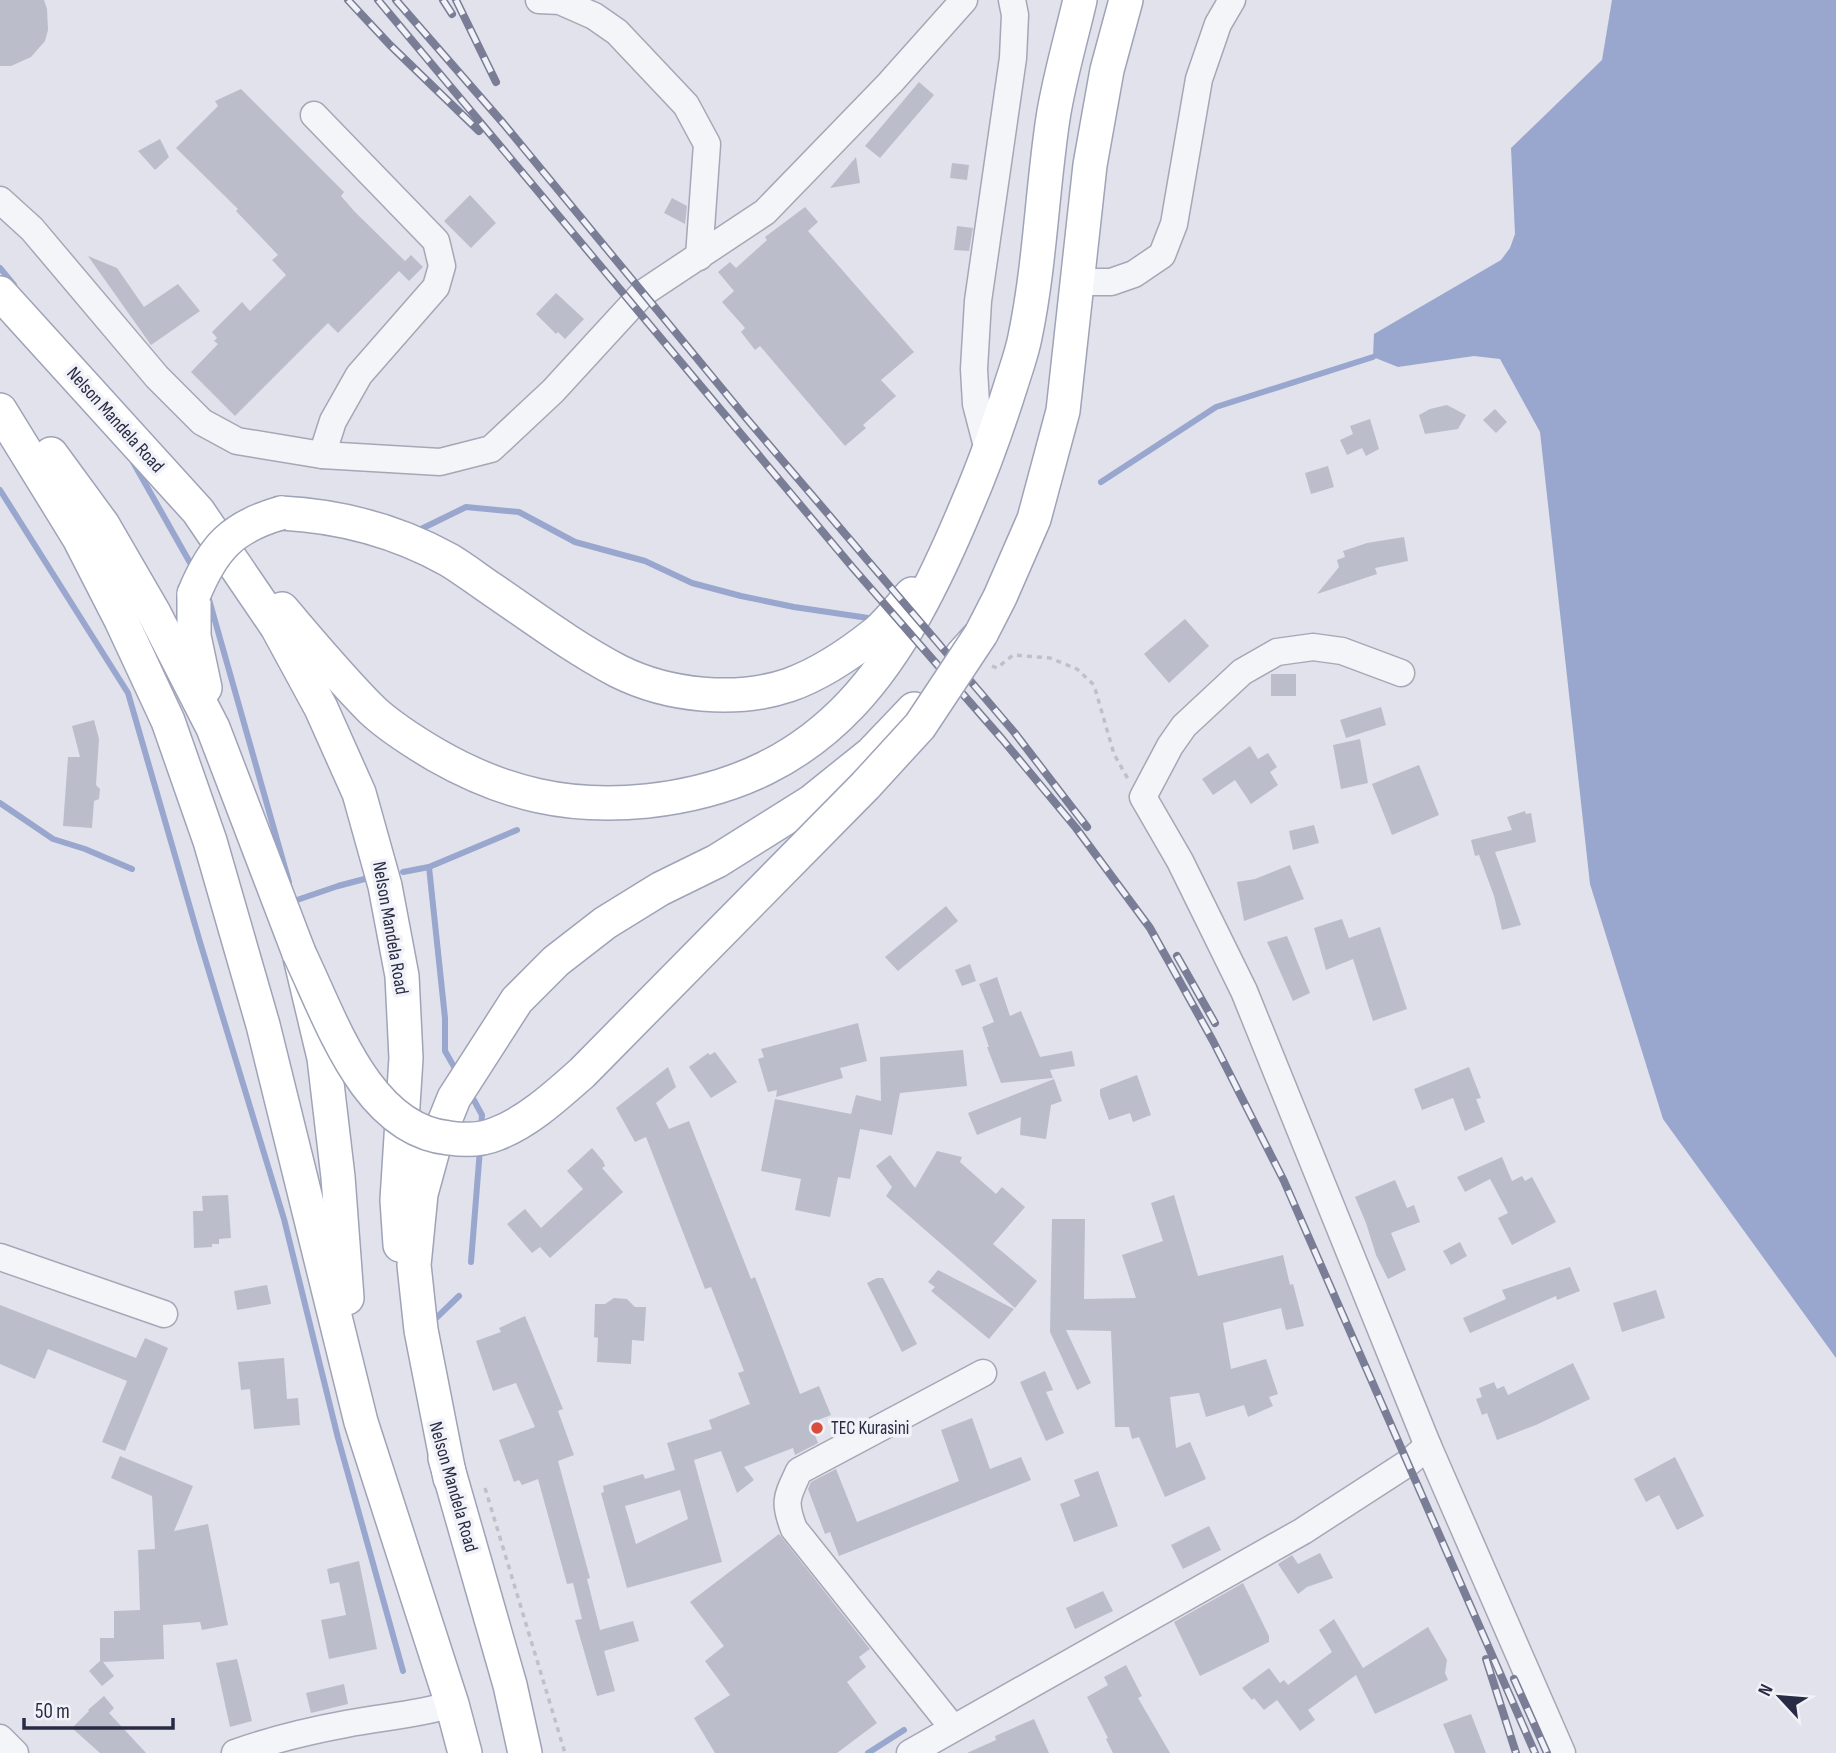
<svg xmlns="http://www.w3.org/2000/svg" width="1836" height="1753" font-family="'Sofia Sans Condensed',sans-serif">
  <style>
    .water { fill: #99a6ce }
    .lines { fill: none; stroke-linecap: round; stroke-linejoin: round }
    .stream { stroke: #99a6ce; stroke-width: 6 }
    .building { fill: #bbbdcb; fill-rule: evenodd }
    .minor-casing { stroke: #a6a7b6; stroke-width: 29 }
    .major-casing { stroke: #9fa3b8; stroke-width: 36 }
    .path { stroke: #bfc0ca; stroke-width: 3.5; stroke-dasharray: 5 5; stroke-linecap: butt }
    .minor { stroke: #f4f5f9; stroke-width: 26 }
    .major { stroke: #fff; stroke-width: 33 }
    .rail-casing { stroke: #797d96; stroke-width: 8 }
    .rail { stroke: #f1f2f8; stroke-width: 5; stroke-dasharray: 16; stroke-linecap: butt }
    .major-bridge-casing { stroke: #9fa3b8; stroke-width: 36; stroke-linecap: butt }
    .major-bridge { stroke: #fff; stroke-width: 33 }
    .poi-dot { fill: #d94c3d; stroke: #f1f2f8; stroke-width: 2.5 }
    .labels { text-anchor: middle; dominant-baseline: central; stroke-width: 7; stroke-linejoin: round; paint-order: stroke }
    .street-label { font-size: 19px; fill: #282b44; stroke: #f1f2f8 }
    .poi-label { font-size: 19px; fill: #282b44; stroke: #f1f2f8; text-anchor: start }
  </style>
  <rect width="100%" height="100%" fill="#e1e2eb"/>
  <polygon class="water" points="1612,0 1836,0 1836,1358 1663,1119 1590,884 1540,432 1500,359 1474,356 1398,367 1373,357 1374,334 1501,260 1510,248 1515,234 1511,148 1602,60"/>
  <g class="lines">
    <g class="stream">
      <polyline points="0,268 14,285"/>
      <polyline points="133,462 193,568"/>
      <polyline points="1101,482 1216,407 1373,357"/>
      <polyline points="0,490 128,693 200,942 284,1219 338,1438 403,1671"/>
      <polyline points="417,531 466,507 519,512 575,542 645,561 692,583 741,596 794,607 875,619"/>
      <polyline points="208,596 289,882"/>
      <polyline points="0,803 53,839 85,849 132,869"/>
      <polyline points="429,867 445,1018 445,1051 457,1072"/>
      <polyline points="403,872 429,867 517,830"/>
      <polyline points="293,896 294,901 338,886 372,877"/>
      <polyline points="470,1093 482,1115 481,1128"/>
      <polyline points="471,1262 480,1149"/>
      <polyline points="431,1323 459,1296"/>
      <polyline points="868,1753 904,1730"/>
    </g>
  </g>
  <g class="building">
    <polygon points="0,0 44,0 47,9 48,30 45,41 31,57 11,66 0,66"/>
    <polygon points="919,82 934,95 880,158 865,146"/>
    <polygon points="241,89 344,192 341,196 355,212 405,261 411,255 423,267 409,281 399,271 338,333 328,323 235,416 191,372 218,344 214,341 217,338 212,332 242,302 250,311 286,275 272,260 278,255 236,211 238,209 176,148 218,106 215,101"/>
    <polygon points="160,139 169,157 155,170 138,151"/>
    <polygon points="856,157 860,183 830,188"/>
    <polygon points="952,163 969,165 967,180 950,178"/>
    <polygon points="470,195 496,223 471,248 444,221"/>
    <polygon points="672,198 687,206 685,224 664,213"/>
    <polygon points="805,207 818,222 808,231 914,352 881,380 896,396 863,425 866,428 845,446 760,346 755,350 741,332 745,328 722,302 734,291 718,272 730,262 736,268 767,240 765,237"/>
    <polygon points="957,226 973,228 969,251 954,250"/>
    <polygon points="88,256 117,268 144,307 178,284 200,311 151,345"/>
    <polygon points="556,293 584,319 565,339 558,332 556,334 536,314"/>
    <polygon points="1447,405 1466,415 1458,429 1425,434 1419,415 1430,409"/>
    <polygon points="1495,409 1507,422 1496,433 1483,420"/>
    <polygon points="1370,419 1379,449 1366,456 1362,448 1347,455 1340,440 1353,434 1350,426"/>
    <polygon points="1328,466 1334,487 1311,494 1305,473"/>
    <polygon points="1404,537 1408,561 1375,568 1377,574 1317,594 1339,567 1337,560 1345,557 1343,551 1367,543"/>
    <polygon points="1185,619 1209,646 1169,683 1144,654"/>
    <rect x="1271" y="674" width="25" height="22"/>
    <polygon points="1381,707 1386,725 1346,738 1340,720"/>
    <polygon points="94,720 99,739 96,785 100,789 99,799 94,801 92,828 63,826 68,757 80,757 72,726"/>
    <polygon points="1360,739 1368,783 1341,789 1333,745"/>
    <polygon points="1250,746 1258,759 1268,753 1277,767 1270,772 1278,785 1251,804 1235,780 1213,795 1202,779"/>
    <polygon points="1419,765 1439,815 1392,835 1372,784"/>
    <polygon points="1525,811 1526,814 1531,813 1536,842 1495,852 1521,925 1502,930 1494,896 1479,855 1475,856 1471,840 1512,830 1507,817"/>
    <polygon points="1314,825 1319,843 1293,850 1289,831"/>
    <polygon points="1290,865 1304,899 1244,921 1237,882 1255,879"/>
    <polygon points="946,906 958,921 898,971 885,957"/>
    <polygon points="1342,919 1349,938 1380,927 1407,1009 1373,1021 1353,959 1326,970 1314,928"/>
    <polygon points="1287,936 1310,993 1293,1001 1267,942"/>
    <polygon points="970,964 976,981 962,986 955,970"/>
    <polygon points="997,977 1010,1016 1021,1011 1040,1057 1072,1051 1075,1066 1050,1070 1053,1078 1001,1083 987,1047 989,1047 982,1027 994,1022 979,984"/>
    <polygon points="858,1023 867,1061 840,1068 843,1078 776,1097 777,1090 768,1092 758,1059 764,1057 761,1049"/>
    <polygon points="963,1050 967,1086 900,1093 892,1135 860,1129 850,1179 838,1177 830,1217 795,1210 801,1179 761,1171 775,1099 851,1114 856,1095 881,1101 880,1057"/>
    <polygon points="715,1052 737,1082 711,1098 689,1067 708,1053 710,1055"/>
    <path d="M668 1067 676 1087 656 1103 669 1129 689 1121 751 1279 755 1277 800 1394 819 1386 831 1415 810 1423 818 1443 795 1455 793 1448 744 1467 754 1480 737 1493 721 1451 694 1460 722 1562 627 1588 601 1493 604 1492 603 1486 643 1474 645 1479 675 1470 667 1443 712 1429 709 1420 750 1404 738 1373 744 1371 711 1287 705 1289 646 1137 635 1142 616 1108ZM680 1490 688 1519 636 1544 625 1506Z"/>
    <polygon points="1469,1067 1481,1098 1476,1099 1485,1122 1465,1131 1453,1098 1422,1110 1414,1089"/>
    <polygon points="1137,1075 1151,1115 1133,1122 1130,1113 1109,1120 1100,1095 1100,1089"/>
    <polygon points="1054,1079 1062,1101 1051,1105 1046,1139 1020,1135 1021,1117 977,1135 968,1113"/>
    <polygon points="592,1148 603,1161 605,1166 602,1168 623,1192 550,1258 540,1247 532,1253 507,1224 525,1209 541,1228 583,1189 567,1171"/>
    <polygon points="937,1151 962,1157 960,1162 996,1194 1002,1187 1025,1207 993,1244 1037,1281 1015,1308 886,1196 892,1187 876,1166 890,1155 915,1188"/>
    <polygon points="1502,1157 1512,1181 1522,1176 1525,1181 1532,1177 1556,1222 1512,1245 1498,1218 1508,1213 1490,1179 1465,1192 1457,1177"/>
    <polygon points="1395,1180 1407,1208 1414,1205 1420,1222 1391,1233 1406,1270 1388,1279 1376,1255 1366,1223 1355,1197"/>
    <polygon points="228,1195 231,1238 219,1239 219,1244 212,1244 212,1247 194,1248 193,1211 203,1211 202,1196"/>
    <polygon points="1174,1195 1198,1276 1283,1255 1290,1285 1293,1284 1304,1326 1286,1330 1281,1308 1223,1323 1231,1369 1266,1359 1278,1394 1269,1397 1273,1406 1248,1417 1244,1405 1206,1417 1199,1393 1170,1397 1176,1448 1190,1442 1206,1479 1165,1497 1139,1437 1132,1439 1129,1427 1115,1427 1111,1331 1066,1330 1091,1383 1077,1390 1050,1332 1052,1219 1085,1219 1084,1299 1136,1298 1122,1255 1163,1241 1151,1203"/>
    <polygon points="1460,1242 1467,1256 1451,1265 1443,1251"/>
    <polygon points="1570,1267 1580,1291 1557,1300 1556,1296 1470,1333 1463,1318 1506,1299 1502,1290"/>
    <polygon points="938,1270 1014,1309 989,1339 931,1291 935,1287 928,1282"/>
    <polygon points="877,1278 883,1278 917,1344 902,1352 867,1283"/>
    <polygon points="267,1285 271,1304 237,1310 234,1291"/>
    <polygon points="1656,1290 1665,1318 1622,1332 1613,1303"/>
    <polygon points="614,1298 627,1299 635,1307 646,1307 644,1341 632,1340 631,1364 597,1362 598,1338 594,1337 595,1304 605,1304"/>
    <polygon points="0,1305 136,1358 145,1338 168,1348 125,1451 102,1442 127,1381 48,1349 35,1379 0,1364"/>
    <polygon points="525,1316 563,1409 558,1411 574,1455 558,1461 590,1578 587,1579 600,1630 633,1621 639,1641 604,1651 615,1691 597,1696 575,1620 582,1619 573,1583 567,1584 538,1479 522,1485 519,1480 514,1482 499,1440 535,1427 516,1383 493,1391 476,1341 501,1332 499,1328"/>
    <polygon points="284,1358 287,1399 298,1398 300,1425 254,1429 250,1389 241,1390 238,1362"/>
    <polygon points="1573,1363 1590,1399 1536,1425 1497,1440 1487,1413 1482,1415 1476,1399 1482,1397 1479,1388 1494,1382 1497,1389 1504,1386 1508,1395"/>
    <polygon points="1045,1371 1053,1390 1046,1392 1064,1433 1046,1441 1020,1382"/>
    <polygon points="972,1418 990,1469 1021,1457 1031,1480 839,1556 830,1532 825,1534 808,1489 811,1482 836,1469 857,1522 959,1481 941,1430"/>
    <polygon points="120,1456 193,1486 174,1531 208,1524 228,1625 202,1630 200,1622 163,1625 164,1659 103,1662 114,1676 102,1686 89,1671 100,1661 100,1638 114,1638 114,1611 140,1610 138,1550 155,1549 152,1496 111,1478"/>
    <polygon points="1675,1457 1704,1516 1677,1530 1659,1495 1646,1502 1634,1479"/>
    <polygon points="1098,1471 1118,1526 1074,1542 1060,1504 1080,1496 1074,1480"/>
    <polygon points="1209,1526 1221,1550 1183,1569 1171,1545"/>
    <polygon points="779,1534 870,1649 859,1657 866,1667 847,1682 877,1723 837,1753 715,1753 694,1718 730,1695 705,1661 724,1646 690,1602"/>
    <polygon points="1320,1553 1333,1578 1307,1587 1298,1594 1278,1564 1292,1555 1298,1564"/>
    <polygon points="359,1561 377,1649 329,1659 321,1620 346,1615 339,1582 330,1584 327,1569"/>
    <polygon points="1243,1583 1269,1636 1269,1642 1200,1676 1174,1622"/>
    <polygon points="1103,1591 1113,1611 1075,1629 1066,1608"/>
    <polygon points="1334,1619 1363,1668 1428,1627 1447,1660 1445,1673 1448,1680 1375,1714 1356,1675 1308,1710 1315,1720 1300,1731 1277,1700 1264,1710 1254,1698 1252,1700 1242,1688 1269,1668 1280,1683 1284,1680 1288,1685 1332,1652 1319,1630"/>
    <polygon points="237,1659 252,1721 230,1727 216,1663"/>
    <polygon points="1126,1665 1142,1696 1138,1698 1170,1753 1113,1753 1106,1739 1108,1738 1087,1697 1108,1685 1104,1677"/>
    <polygon points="344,1684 348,1704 311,1713 306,1693"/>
    <polygon points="104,1696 114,1708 109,1713 146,1753 100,1753 72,1728 89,1711 88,1710"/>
    <polygon points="1471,1714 1486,1753 1455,1753 1443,1724"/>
    <polygon points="1034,1719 1049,1753 967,1753 996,1740 995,1736"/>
  </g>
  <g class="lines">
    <defs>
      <g id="minor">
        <polyline points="539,0 560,1 594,16 617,32 686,105 707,144 699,257"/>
        <polyline points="314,115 436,241 442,266 436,287 359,375 333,421 322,455"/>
        <polyline points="0,200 32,229 157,377 202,422 237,441 322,455 440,462 491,449 553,391 643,293 765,212 890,83 964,0"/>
        <polyline points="1077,282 1111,282 1134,274 1162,255 1174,224 1199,79 1218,24 1232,0"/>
        <polyline points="989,454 976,404 974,369 978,301 1013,58 1015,15 1012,0"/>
        <polyline points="1401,673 1342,651 1313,647 1277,652 1242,672 1184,726 1170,746 1143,797 1180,861 1244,991 1428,1446 1562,1753"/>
        <polyline points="0,1257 164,1314"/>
        <path d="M953 1728 794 1529C783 1501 787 1497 799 1471L983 1373"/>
        <polyline points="0,1738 15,1753"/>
        <path d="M235 1753C271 1740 308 1731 346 1724 381 1717 418 1715 452 1704"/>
        <polyline points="910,1753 1303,1531 1408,1463 1428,1446"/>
      </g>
      <g id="major">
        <polyline points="0,293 198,511 277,627 321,708 359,793 385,886 402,976 406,1058 397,1200 400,1245"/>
        <polyline points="0,410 79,538 121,620 168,721 210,841 263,1025 361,1422 452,1704 465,1753"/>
        <polyline points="51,454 103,525 154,613 213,728 299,953 324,1058 338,1177 347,1298"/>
        <path d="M281 513C341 516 397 531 449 560 464 569 478 580 493 590 534 618 574 648 618 671 668 696 736 703 789 685 820 674 851 653 876 633 889 622 900 607 912 594"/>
        <polyline points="194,594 194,636 205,688"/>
        <path d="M282 609C311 643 340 678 372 710 390 727 414 742 436 755 504 794 569 809 647 801 830 781 902 661 967 505 984 466 998 426 1011 385 1016 369 1022 353 1025 337 1040 265 1042 191 1053 118 1059 79 1071 39 1080 0"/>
        <polyline points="962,655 981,634 1000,597 1034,519 1063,411 1090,165 1107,70 1126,0"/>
        <polyline points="445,1458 510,1685 525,1753"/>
        <polyline points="450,1478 421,1330 414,1265 421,1194 433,1150 454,1098 517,1000 556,961 605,923 660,889 717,861 811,802 872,753 914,709"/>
      </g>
    </defs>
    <use href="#minor" class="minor-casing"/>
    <use href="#major" class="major-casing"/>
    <g class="path">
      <polyline points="992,666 997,668 1013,655 1050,658 1077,669 1094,685 1114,754 1128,779"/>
      <polyline points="485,1488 565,1753"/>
    </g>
    <use href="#minor" class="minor"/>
    <use href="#major" class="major"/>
    <defs>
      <g id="rail">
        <polyline points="348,0 390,45 479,131"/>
        <polyline points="378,0 853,568 1002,739 1076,828 1150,928 1213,1041 1284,1181 1535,1753"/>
        <polyline points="396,0 503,123 747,419 1014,732 1087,827"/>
        <polyline points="443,0 452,14"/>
        <polyline points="456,0 496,82"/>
        <polyline points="1177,956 1215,1023"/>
        <polyline points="1486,1659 1516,1753"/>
        <polyline points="1514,1679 1547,1753"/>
      </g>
    </defs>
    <use href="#rail" class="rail-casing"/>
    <use href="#rail" class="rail"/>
    <defs>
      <g id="major-bridge">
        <path d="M194 594C213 548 232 527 281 513"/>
        <path d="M299 953C331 1019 366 1130 449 1138 463 1140 482 1140 496 1134 528 1122 557 1095 582 1073L865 786 920 726 981 634"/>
      </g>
    </defs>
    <use href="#major-bridge" class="major-bridge-casing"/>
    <use href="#major-bridge" class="major-bridge"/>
  </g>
  <circle class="poi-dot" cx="817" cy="1428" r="7"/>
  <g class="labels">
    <g class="street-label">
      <text transform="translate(115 420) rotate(48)">Nelson Mandela Road</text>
      <text transform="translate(390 928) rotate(80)">Nelson Mandela Road</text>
      <text transform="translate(453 1487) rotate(74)">Nelson Mandela Road</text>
    </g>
    <g class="poi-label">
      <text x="831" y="1428">TEC Kurasini</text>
    </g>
  </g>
  <g transform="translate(1780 1697) rotate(296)" stroke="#f1f2f8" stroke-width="5" paint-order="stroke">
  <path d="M0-5L12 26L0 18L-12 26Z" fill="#282b44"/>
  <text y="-10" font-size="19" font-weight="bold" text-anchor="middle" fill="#282b44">N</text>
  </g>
  <path d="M24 1718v10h149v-10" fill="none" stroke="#282b44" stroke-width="3.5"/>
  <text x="35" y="1718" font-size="21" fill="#282b44" stroke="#f1f2f8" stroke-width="5" paint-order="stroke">50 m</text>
</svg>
